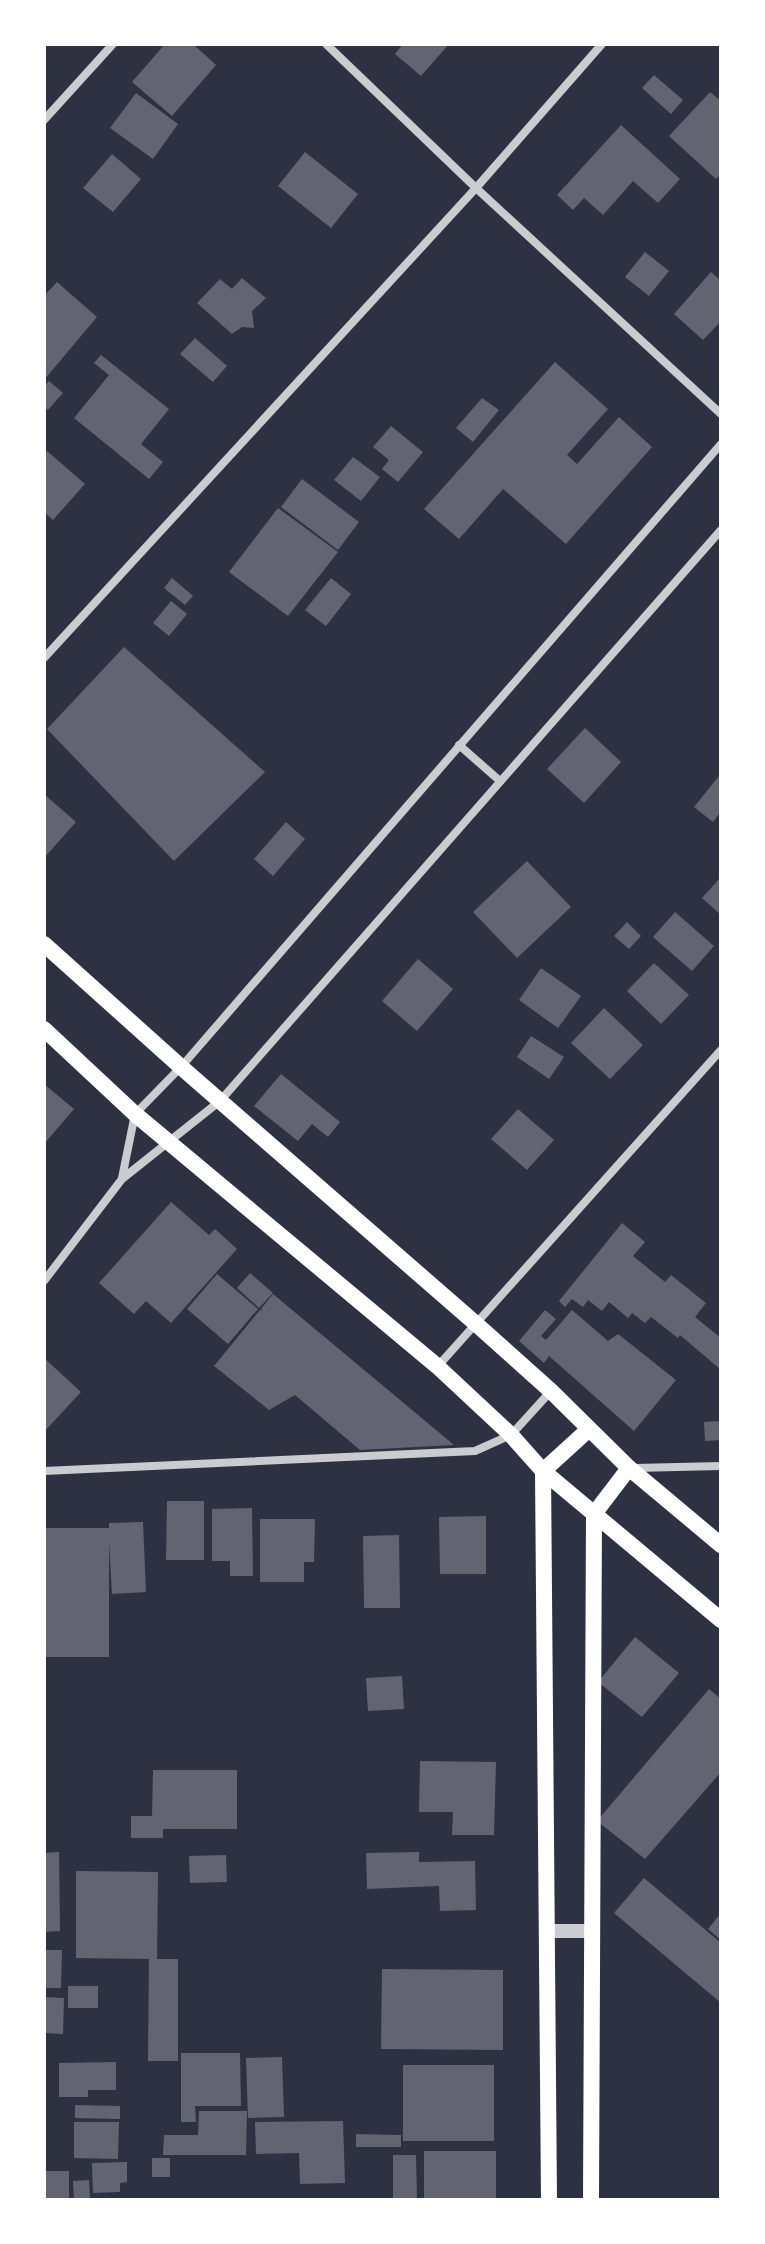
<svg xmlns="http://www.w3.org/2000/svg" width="765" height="2244" font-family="Barlow,sans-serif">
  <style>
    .building { fill: #626471 }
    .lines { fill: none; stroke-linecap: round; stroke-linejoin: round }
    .minor { stroke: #caccd0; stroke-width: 8 }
    .tertiary { stroke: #caccd0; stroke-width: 14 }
    .secondary { stroke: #fff; stroke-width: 16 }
  </style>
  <rect width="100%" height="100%" fill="#2d3142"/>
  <g class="building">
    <polygon points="165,44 193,44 216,65 172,116 132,82"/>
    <polygon points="403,44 449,44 421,76 395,54"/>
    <polygon points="654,75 683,100 671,114 642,88"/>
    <polygon points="710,92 721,101 721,174 716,179 669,136"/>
    <polygon points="136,93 178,124 153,159 110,128"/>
    <polygon points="621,125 680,179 658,203 633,181 603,215 584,198 573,210 557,195"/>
    <polygon points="305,152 358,194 331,228 278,186"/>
    <polygon points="112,154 141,179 113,212 83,188"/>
    <polygon points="645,252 669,271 649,296 625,277"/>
    <polygon points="711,272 721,281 721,321 703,340 674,314"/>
    <polygon points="242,278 266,298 252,311 254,328 242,327 232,334 197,303 220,279 232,289"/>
    <polygon points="57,282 97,317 44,380 44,296"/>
    <polygon points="195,338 227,366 213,382 180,354"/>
    <polygon points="101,355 169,409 141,444 163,462 149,479 74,418 109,375 94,363"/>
    <polygon points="555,362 608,409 567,455 577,464 619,417 652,447 566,544 503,489 459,539 424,509"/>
    <polygon points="49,381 63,393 48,410 44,407 44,386"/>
    <polygon points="482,398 499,410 473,442 456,428"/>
    <polygon points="391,426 423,452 398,482 382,469 389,460 373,447"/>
    <polygon points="47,451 85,484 53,520 44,512 44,454"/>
    <polygon points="353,457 380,477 361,501 334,480"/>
    <polygon points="302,479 359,522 338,550 281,507"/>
    <polygon points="278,508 338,552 288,616 229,572"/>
    <polygon points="172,578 193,596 185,605 164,588"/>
    <polygon points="331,578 351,594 326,626 305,610"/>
    <polygon points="171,601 187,614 169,636 153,623"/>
    <polygon points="124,647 265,772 174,861 47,729"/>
    <polygon points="585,728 621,762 584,803 547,769"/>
    <polygon points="719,776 721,811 713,822 694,807"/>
    <polygon points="44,794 76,822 44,858"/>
    <polygon points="286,822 305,839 273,876 254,859"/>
    <polygon points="527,861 571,907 517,958 473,912"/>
    <polygon points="719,879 721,880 721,915 702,898"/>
    <polygon points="675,912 714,946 692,971 653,937"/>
    <polygon points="627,922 641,936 629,949 614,936"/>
    <polygon points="418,959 453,989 417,1031 382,1001"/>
    <polygon points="654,963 689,995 661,1024 627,991"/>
    <polygon points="541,968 581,996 558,1028 519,1000"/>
    <polygon points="604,1008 643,1045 610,1079 571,1043"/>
    <polygon points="531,1036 564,1057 549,1079 517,1057"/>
    <polygon points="281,1074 340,1122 328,1137 312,1124 298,1141 254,1106"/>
    <polygon points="44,1084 74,1109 44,1144"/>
    <polygon points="518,1109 554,1140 527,1170 491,1139"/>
    <polygon points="171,1202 209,1235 215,1229 237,1249 171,1323 146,1301 134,1314 99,1283"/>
    <polygon points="622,1223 645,1242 633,1256 665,1282 671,1275 706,1303 695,1317 721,1338 721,1370 680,1335 678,1338 651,1317 645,1323 632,1313 628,1318 609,1302 602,1311 588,1300 583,1307 572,1299 565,1307 559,1301"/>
    <polygon points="250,1273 273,1293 259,1308 237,1288"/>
    <polygon points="217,1274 258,1309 228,1344 187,1309"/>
    <polygon points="273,1294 454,1445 360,1450 295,1395 269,1410 214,1366 260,1310 263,1311 261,1309"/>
    <polygon points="545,1310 556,1319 541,1336 546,1340 572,1310 608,1341 618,1334 676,1380 634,1431 549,1356 544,1363 519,1341"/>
    <polygon points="44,1358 81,1392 44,1432"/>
    <polygon points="721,1421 721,1440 705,1441 704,1422"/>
    <polygon points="167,1501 204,1501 204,1560 166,1560"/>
    <polygon points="252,1508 253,1576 230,1576 230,1561 212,1561 212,1509"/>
    <polygon points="486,1516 486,1574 440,1574 439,1517"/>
    <polygon points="260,1519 315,1519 314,1562 304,1562 304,1582 260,1582"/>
    <polygon points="143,1522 146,1592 112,1594 109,1542 109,1657 44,1657 44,1528 109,1528 109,1523"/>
    <polygon points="399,1535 400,1608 364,1608 363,1536"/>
    <polygon points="635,1637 679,1673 642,1717 598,1682"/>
    <polygon points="402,1676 404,1709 368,1711 366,1678"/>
    <polygon points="709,1689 721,1699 721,1772 645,1859 597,1821"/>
    <polygon points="420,1761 496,1762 494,1835 452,1835 453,1812 419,1812"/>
    <polygon points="153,1770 237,1770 237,1829 163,1829 163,1838 131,1838 131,1816 152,1816"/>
    <polygon points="59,1852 60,1931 44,1932 44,1853"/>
    <polygon points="419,1852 419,1862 475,1861 476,1910 440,1911 439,1886 367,1889 366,1853"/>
    <polygon points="226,1855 227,1882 190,1883 189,1856"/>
    <polygon points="76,1871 158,1872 157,1959 178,1959 178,2061 148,2061 149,1959 76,1958"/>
    <polygon points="644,1878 721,1943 721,2003 614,1913"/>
    <polygon points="721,1913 721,1940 708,1929"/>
    <polygon points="44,1950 62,1950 61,1988 44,1988"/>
    <polygon points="382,1969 503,1970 503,2050 381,2049"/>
    <rect x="68" y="1986" width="30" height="22"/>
    <polygon points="44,1997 64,1998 63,2034 44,2033"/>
    <polygon points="181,2053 240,2053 241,2106 195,2106 196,2122 181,2122"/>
    <polygon points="282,2057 284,2117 248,2118 246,2058"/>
    <polygon points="116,2062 116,2090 88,2090 88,2097 59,2097 59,2063"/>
    <rect x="403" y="2065" width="91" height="76"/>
    <polygon points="75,2105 120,2106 120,2119 75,2118"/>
    <polygon points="199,2111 247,2111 246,2155 163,2155 164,2135 198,2135"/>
    <polygon points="343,2121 345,2183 300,2184 299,2153 256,2154 255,2122"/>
    <polygon points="74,2122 119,2122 118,2159 74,2158"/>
    <polygon points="356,2134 401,2135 401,2147 356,2147"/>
    <rect x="424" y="2151" width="72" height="49"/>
    <polygon points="393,2155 416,2155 417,2200 393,2200"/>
    <rect x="152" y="2158" width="18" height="19"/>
    <polygon points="127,2162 127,2182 120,2183 120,2192 93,2193 92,2163"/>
    <rect x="44" y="2171" width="25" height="29"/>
    <polygon points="89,2180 90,2200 74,2200 73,2181"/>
  </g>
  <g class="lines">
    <g class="minor">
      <polyline points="326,44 476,188 721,414"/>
      <polyline points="44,120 113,44"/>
      <polyline points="44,658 476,188 602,44"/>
      <polyline points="459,745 500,781"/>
      <polyline points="122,1178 135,1114 181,1067 721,444"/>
      <polyline points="44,1281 122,1179 220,1101 721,530"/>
      <polyline points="438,1366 721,1050"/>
      <polyline points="634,1468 721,1466"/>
      <polyline points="44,1471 475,1451 511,1435 551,1391"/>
    </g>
    <polyline class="tertiary" points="546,1931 592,1931"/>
    <g class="secondary">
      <polyline points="44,944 181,1067 475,1323 551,1391 629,1468 721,1545"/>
      <polyline points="44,1029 135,1114 437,1366 511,1435 543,1471 721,1620"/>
      <polyline points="549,2200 543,1471 588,1430"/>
      <polyline points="591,2200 594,1514 629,1468"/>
    </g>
  </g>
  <rect width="765" height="2244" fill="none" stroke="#ffffff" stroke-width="92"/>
</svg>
